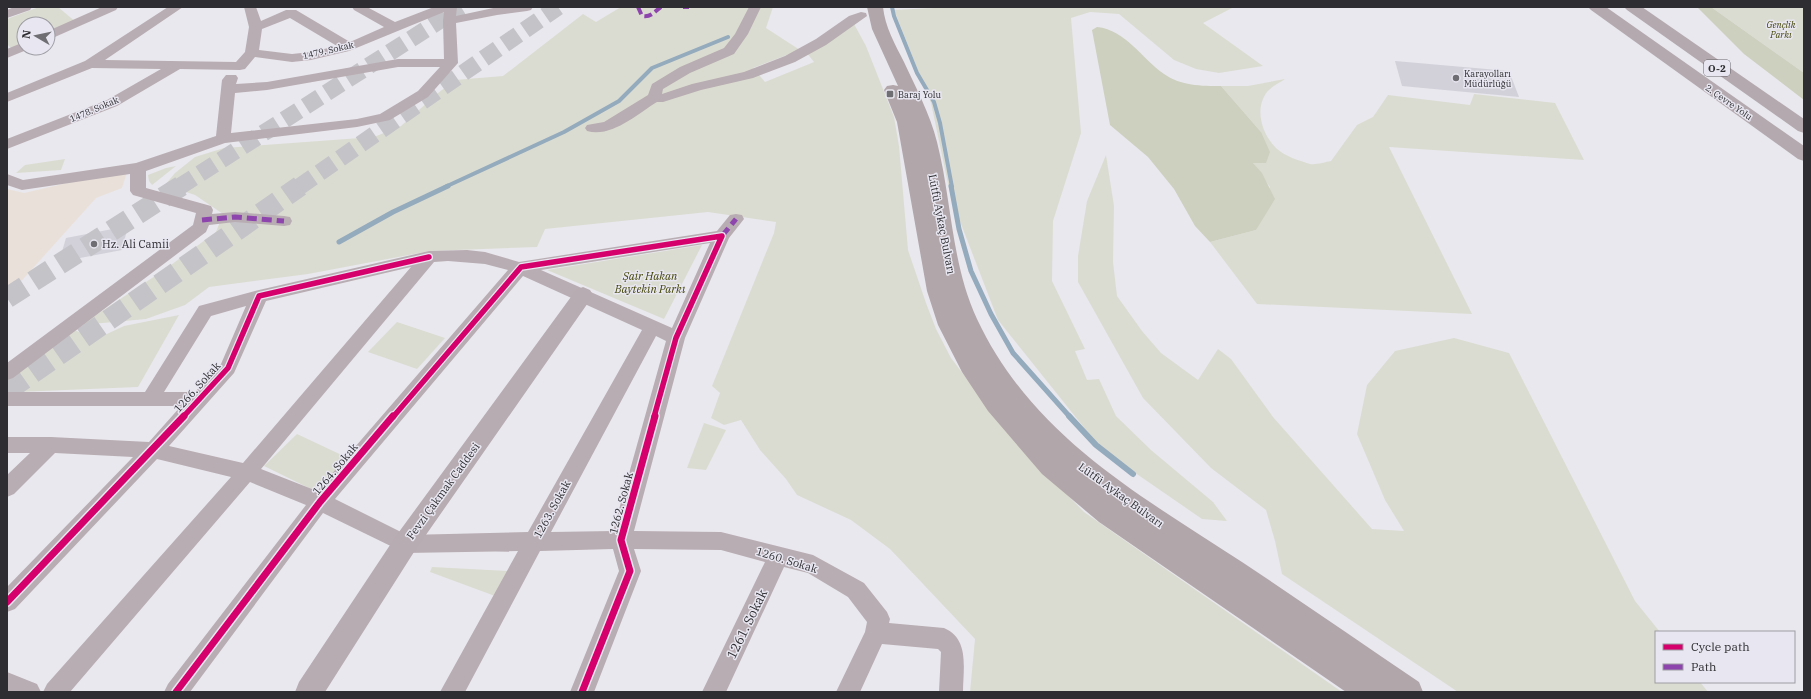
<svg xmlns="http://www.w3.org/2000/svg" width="1811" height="699" font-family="'IBM Plex Serif',serif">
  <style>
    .industrial { fill: #e9e1d9 }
    .green { fill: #dbdcd1 }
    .forest { fill: #cdd0be }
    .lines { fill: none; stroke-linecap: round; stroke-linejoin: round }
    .stream-far2 { stroke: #94aabd; stroke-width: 4 }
    .stream-far1 { stroke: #94aabd; stroke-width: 5 }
    .stream { stroke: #94aabd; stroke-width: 6 }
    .building { fill: #d2d0d9 }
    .highway-tunnel-far1 { stroke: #c4c3c8; stroke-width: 17; stroke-dasharray: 17 8; stroke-linecap: butt }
    .highway-tunnel { stroke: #c4c3c8; stroke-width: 21; stroke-dasharray: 21 10; stroke-linecap: butt }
    .street { fill: #b8adb2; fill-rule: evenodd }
    .secondary { fill: #b7acb1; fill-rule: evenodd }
    .primary { fill: #b1a6aa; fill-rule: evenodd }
    .highway { fill: #b3a9ae; fill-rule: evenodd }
    .quiet-far1 { stroke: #8e44ad; stroke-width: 4; stroke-dasharray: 8 4; stroke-linecap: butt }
    .quiet { stroke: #8e44ad; stroke-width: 5; stroke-dasharray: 10 5; stroke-linecap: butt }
    .cycleway-far1-casing { stroke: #e8e6f0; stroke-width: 8 }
    .cycleway-casing { stroke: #e8e6f0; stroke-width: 10 }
    .cycleway-far1 { stroke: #d6006c; stroke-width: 5.5 }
    .cycleway { stroke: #d6006c; stroke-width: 7 }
    .poi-dot { fill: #6f6e73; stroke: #e8e6f0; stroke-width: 1.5 }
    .labels { text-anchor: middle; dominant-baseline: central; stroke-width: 3; stroke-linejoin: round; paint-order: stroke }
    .far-park-label { font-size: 9px; font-style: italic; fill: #3f4303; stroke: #e8e6f0 }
    .far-street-label { font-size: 9px; fill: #2e2d31; stroke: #e8e6f0 }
    .far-poi-label { font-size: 9px; fill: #2e2d31; stroke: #e8e6f0; text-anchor: start }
    .shield { fill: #e8e6f0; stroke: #66646a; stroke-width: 1 }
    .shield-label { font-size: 10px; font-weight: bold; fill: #2e2d31 }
    .street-label { font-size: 11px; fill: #2e2d31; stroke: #e8e6f0 }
    .poi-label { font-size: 11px; fill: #2e2d31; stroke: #e8e6f0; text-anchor: start }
    .park-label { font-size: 11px; font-style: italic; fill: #3f4303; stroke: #e8e6f0 }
    .near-street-label { font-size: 13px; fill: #2e2d31; stroke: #e8e6f0 }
  </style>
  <rect width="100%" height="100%" fill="#e9e8ee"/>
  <polygon class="industrial" points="128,169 122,188 96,198 7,297 7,189 24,193"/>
  <g class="green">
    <polygon points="39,7 58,7 77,23 48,34 48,24 24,24 24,44 12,49 7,44 7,19"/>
    <polygon points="621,7 773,7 766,28 800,50 753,68 765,82 814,62 806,52 854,24 866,46 894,117 899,146 908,250 926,303 936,329 951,358 1012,438 1084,512 1342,692 970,692 975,639 890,549 851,520 797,495 786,479 760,450 741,420 724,425 711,418 720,393 712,386 774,233 776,222 708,212 545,229 537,247 430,251 308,274 209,287 185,305 146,319 81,325 164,270 216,232 223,214 195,195 165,185 175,173 195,157 224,148 374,137 401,126 438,93 455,80 503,76 583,14 596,22"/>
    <polygon points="953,7 1234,7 1203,23 1263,66 1219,73 1196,69 1174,60 1119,14 1090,12 1071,18 1081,133 1053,221 1052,281 1085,349 1075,351 1087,380 1099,379 1116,416 1151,450 1213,502 1227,521 1202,519 1102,450 998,320 951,198 931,103 894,10"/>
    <polygon points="1711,7 1804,7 1804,73"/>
    <path d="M1285 79C1279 83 1271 87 1267 92 1254 109 1262 134 1276 148 1284 156 1300 161 1310 164 1316 165 1325 162 1331 161L1357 125 1373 117 1388 95 1470 105 1474 94 1555 103 1584 160 1389 147 1472 314 1257 304 1210 242 1256 230 1270 187 1253 163 1261 132 1221 86H1248Z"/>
    <polygon points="1106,155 1114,206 1113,262 1117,296 1142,331 1161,353 1198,380 1218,349 1231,359 1273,417 1372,529 1404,531 1385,500 1357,434 1367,385 1395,351 1454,338 1509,353 1635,601 1660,632 1656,632 1656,682 1700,682 1708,692 1458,692 1282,574 1275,541 1266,510 1211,468 1143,398 1078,282 1078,256 1087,201"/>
    <polygon points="65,159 61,170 16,173 25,165"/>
    <polygon points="176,166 152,185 149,181 148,175 166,168"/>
    <polygon points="702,245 664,319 547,270"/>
    <polygon points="179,315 138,387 18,392 7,386 7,379 75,330 94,340 124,326"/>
    <polygon points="397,322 445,338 417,369 368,352"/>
    <polygon points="704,423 726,430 706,470 687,468"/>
    <polygon points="297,434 348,458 315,491 264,466"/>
    <polygon points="432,567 508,571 495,596 430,572"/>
  </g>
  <g class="forest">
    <polygon points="1697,7 1711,7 1804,73 1804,100 1744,54"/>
    <path d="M1097 27C1126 30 1142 59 1164 74 1181 86 1201 86 1221 86L1261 132 1270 152 1266 163H1253L1262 173 1275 199 1256 230 1210 242 1195 226 1174 189 1148 157 1110 125 1092 30Z"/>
  </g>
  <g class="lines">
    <g class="stream-far2">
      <polyline points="892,7 894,16 917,73 934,102 940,123 952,187"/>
      <polyline points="445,187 564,132 619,101 652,68 728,37"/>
    </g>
    <g class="stream-far1">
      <polyline points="951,186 959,229 971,271 991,314 1013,353 1070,417"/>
      <polyline points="339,242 393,212 448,186"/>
    </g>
    <polyline class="stream" points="1069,416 1096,445 1133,474"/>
  </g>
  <g class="building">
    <polygon points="1395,61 1509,71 1519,97 1402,86"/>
    <polygon points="128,226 122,250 59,262 66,238"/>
  </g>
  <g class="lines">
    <g class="highway-tunnel-far1">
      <polyline points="179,187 461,7"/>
      <polyline points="299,187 558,7"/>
    </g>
    <g class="highway-tunnel">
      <polyline points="7,298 181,186"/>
      <polyline points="7,391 300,186"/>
    </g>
    <g class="street">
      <polygon points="14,7 32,7 30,10 7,18 7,10"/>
      <polygon points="102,7 118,7 116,10 48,40 48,31"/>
      <path d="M168 7H183L105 60 236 62 245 52 249 27 244 7H256L261 21 286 10H296L350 42 384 27 354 10 352 7H367L395 22 434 7H457L456 16 498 7H533L531 10 527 11 497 15 456 23 458 63 428 97 390 120 357 127 225 143 146 171V188L211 206 213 210 212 214 235 212 284 216 290 217 292 221 290 225 284 226 235 222 209 225 206 232 13 378 7 380V363L193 225 196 213 133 195 130 191V174L22 190 7 185V174L23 180 136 163 216 136 222 80 226 75H236L238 78 236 84 267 82 398 59H444L443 21 444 12 349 51 311 60 292 62 255 57 245 69 240 70 180 69 117 106 7 149V139L107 100 161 69 92 68 7 102V93L85 61ZM290 18 337 46 311 52 292 54 259 50 262 29ZM398 67H440L418 91 380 114 357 119 231 133 235 93 267 90Z"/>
      <path d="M749 7H761L748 34 734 54 690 73 663 89 662 94 692 84 744 72 785 56 816 39 849 16 861 12 866 13 867 16 826 45 795 62 753 78 701 90 663 102H657C637 114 612 138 587 131L585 128 587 125 604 122 648 95 652 84 680 67 724 48 735 34Z"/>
      <polygon points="24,42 24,48 29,49 7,58 7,49"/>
      <path d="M736 214 742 215 744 219 729 238 685 338 634 531 721 532 813 555 864 583 887 612 890 619 889 623 944 628C970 639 963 669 963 692H939L941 652 938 649 882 644 860 692H836L865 632 867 622 848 597 808 573 784 567 726 692H702L765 562 721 550 634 549 641 571 594 692H570L619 571 613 549 540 551 465 692H440L518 551 405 553 323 513 190 692H164L168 684 306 505 250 482 70 692H43L47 684 231 477 157 459 15 609 7 612V587L133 457 55 453 14 494 7 497V475L30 453H7V437H51L149 442 181 406H7V392H145L199 306 259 290 429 251 467 250 485 252 519 262 717 231 730 215ZM710 243 672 328 541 270ZM448 261 485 264 508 270 317 491 261 469 434 262ZM411 267 243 463 169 446 234 373 266 301ZM523 276 642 330 528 532 407 535 335 499ZM246 306 221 364 195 392H164L211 316ZM656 336 666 341 613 531 551 532Z"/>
      <polygon points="7,672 37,684 41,692 7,692"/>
    </g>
    <polygon class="secondary" points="583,287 590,290 593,295 590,300 414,552 325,692 295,692 299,682 396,536 576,290"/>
    <path class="primary" d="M867 7H883C885 27 895 44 904 62 916 88 930 114 937 142 952 201 951 263 977 319 1032 436 1138 494 1242 562 1301 601 1360 642 1419 682L1423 692H1346L1099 522 1042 474 988 411 962 372 938 325 927 291 897 122 884 90 887 86 893 85 898 86 872 29Z"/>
    <g class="highway">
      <polygon points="1588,7 1606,7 1804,146 1804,161 1798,159 1591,10"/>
      <polygon points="1624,7 1642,7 1804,119 1804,133 1798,131 1627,10"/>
    </g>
    <g class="quiet-far1">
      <path d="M638 7 642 16C651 18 655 11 661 7"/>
      <polyline points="683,7 689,7"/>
    </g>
    <g class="quiet">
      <polyline points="202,220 235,217 284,221"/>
      <polyline points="722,236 736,219"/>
    </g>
    <defs>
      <g id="cycleway-far1">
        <polyline points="183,417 228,368 259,296 429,257"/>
        <polyline points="393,417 521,267 722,236 676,338 654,417"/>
      </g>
      <g id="cycleway">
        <polyline points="7,602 184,416"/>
        <polyline points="176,692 320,502 393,416"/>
        <polyline points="582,692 630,571 621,540 655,416"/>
      </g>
    </defs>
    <use href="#cycleway-far1" class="cycleway-far1-casing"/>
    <use href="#cycleway" class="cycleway-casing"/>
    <use href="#cycleway-far1" class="cycleway-far1"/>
    <use href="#cycleway" class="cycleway"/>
  </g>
  <g class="poi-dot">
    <circle cx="1456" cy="78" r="4"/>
    <rect x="886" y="90" width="8" height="8" rx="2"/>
    <circle cx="94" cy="244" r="4"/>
  </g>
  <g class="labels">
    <g class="far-park-label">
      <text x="1781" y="24">Gençlik<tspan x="1781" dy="10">Parkı</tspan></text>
    </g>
    <g class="far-street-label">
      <text transform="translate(328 50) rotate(-13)">1479. Sokak</text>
      <text transform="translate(1729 102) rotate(35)">2. Çevre Yolu</text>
      <text transform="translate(94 109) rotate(-23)">1478. Sokak</text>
    </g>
    <g class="far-poi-label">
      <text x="1464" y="73">Karayolları<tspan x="1464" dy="10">Müdürlüğü</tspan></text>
      <text x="898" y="94">Baraj Yolu</text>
    </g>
    <rect class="shield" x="1704" y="60" width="26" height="16" rx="3"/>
    <g class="shield-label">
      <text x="1717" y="68">O-2</text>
    </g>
    <g class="street-label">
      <text transform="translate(942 224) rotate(79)">Lütfü Aykaç Bulvarı</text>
      <text transform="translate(197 387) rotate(-48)">1266. Sokak</text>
      <text transform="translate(335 469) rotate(-50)">1264. Sokak</text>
      <text transform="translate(443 491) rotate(-54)">Fevzi Çakmak Caddesi</text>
      <text transform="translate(1121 495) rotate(36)">Lütfü Aykaç Bulvarı</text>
      <text transform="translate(621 503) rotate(-75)">1262. Sokak</text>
      <text transform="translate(552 509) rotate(-61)">1263. Sokak</text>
      <text transform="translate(787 560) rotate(17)">1260. Sokak</text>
    </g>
    <g class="poi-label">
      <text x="102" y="244">Hz. Ali Camii</text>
    </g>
    <g class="park-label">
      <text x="650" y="276">Şair Hakan<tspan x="650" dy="13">Baytekin Parkı</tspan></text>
    </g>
    <g class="near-street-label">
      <text transform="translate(747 624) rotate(-64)">1261. Sokak</text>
    </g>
  </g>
  <rect width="1811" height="699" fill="none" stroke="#2e2d31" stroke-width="16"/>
  <rect x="1655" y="631" width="140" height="52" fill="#e8e6f0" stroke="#9e9ca4"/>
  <rect x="1663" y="644" width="20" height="6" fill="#d6006c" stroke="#9e9ca4"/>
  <text x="1691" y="651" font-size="12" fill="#2e2d31">Cycle path</text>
  <rect x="1663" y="664" width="20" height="6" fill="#8e44ad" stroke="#9e9ca4"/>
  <text x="1691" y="671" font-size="12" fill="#2e2d31">Path</text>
  <g transform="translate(36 36) rotate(279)"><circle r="19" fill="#e8e6f0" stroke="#9e9ca4"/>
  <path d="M0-3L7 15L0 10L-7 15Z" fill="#6f6e73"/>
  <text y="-6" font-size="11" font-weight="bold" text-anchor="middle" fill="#2e2d31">N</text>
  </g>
</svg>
